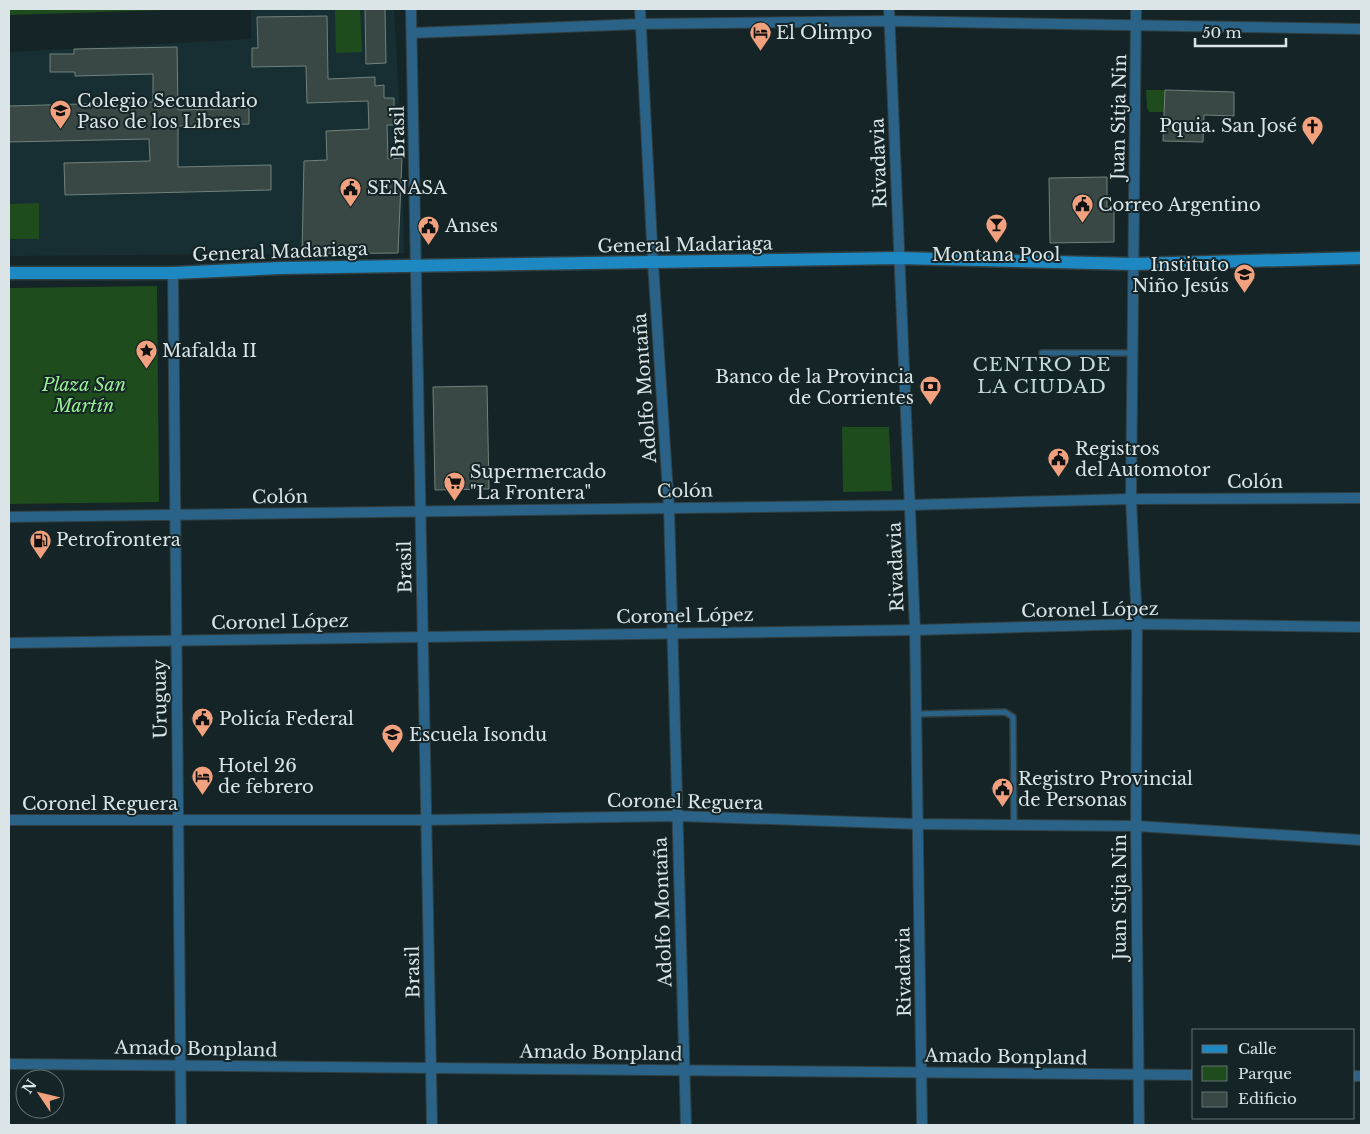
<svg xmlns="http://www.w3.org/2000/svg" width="1370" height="1134" font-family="'Libre Baskerville',serif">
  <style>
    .built { fill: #172f32 }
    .green { fill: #1f4c1c }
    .building { fill: #394844; stroke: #71827c }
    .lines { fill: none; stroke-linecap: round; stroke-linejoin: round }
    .lane-casing { stroke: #313f41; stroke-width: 8 }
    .street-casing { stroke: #313f41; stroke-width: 12 }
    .secondary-casing { stroke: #313f41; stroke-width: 15 }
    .lane { stroke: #2a6387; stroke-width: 5 }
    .street { stroke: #2a6387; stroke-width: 10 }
    .secondary { stroke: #1e88c2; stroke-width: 12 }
    .labels { text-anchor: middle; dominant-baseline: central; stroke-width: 4; stroke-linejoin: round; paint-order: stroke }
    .poi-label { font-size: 18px; fill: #dbe4e6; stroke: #152426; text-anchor: start }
    .street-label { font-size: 18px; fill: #dbe4e6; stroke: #152426 }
    .park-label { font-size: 18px; font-style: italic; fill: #99f190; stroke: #152426 }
    .neighbourhood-label { font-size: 19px; letter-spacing: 1px; fill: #c5d8db; stroke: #152426 }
  </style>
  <rect width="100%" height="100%" fill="#152426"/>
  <polygon class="built" points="251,9 394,9 402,154 404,253 9,256 9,52 251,39"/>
  <g class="green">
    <polygon points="9,9 196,9 9,15"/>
    <polygon points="360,9 362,52 336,53 335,10"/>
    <polygon points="1146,90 1165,90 1164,112 1149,112 1147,107"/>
    <polygon points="39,203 39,239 9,239 9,204"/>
    <polygon points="157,286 159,502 9,504 9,288"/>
    <polygon points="842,427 889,427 892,491 843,492"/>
  </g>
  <g class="building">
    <polygon points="365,9 385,9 386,63 366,64"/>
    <polygon points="327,16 328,79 375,77 375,86 384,85 384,98 394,98 394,125 387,125 388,159 402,158 398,253 302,254 304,161 327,160 326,131 369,129 368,101 307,103 306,66 252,67 252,48 258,48 257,17"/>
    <polygon points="177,47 178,110 249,108 249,124 178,126 178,167 271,165 271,190 65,195 64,163 150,161 149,139 9,142 9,106 153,102 153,74 75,76 75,72 50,72 50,54 74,54 74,49"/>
    <polygon points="1165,90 1234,92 1234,116 1204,115 1203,142 1163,141"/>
    <polygon points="1107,177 1107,207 1114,207 1114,242 1050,243 1049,178"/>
    <polygon points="487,386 489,489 435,490 433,387"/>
  </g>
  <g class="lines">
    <defs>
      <g id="lane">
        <polyline points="1042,353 1132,353"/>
        <polyline points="917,714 1005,712 1013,717 1014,825"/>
      </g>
      <g id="street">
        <polyline points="411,9 432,1125"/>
        <polyline points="640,9 653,263 669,508 686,1125"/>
        <polyline points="889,9 915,630 922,1125"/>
        <polyline points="1136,9 1131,499 1137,624 1136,826 1139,1125"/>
        <polyline points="412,33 641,24 889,21 1361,29"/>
        <polyline points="173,273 181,1125"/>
        <polyline points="9,517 910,505 1131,499 1361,498"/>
        <polyline points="9,643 915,630 1137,624 1361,627"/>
        <polyline points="9,820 426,820 677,816 918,824 1136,826 1361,840"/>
        <polyline points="9,1064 1194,1075"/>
        <polyline points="1354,1076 1361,1076"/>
      </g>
      <polyline id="secondary" points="9,273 173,273 280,268 899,258 1133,264 1361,258"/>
    </defs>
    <use href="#lane" class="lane-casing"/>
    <use href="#street" class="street-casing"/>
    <use href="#secondary" class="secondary-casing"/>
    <use href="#lane" class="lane"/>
    <use href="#street" class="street"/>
    <use href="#secondary" class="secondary"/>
  </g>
  <defs>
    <symbol id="hotel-pin" viewBox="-11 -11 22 30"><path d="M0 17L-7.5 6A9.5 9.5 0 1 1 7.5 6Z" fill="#f1a17d" stroke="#152426"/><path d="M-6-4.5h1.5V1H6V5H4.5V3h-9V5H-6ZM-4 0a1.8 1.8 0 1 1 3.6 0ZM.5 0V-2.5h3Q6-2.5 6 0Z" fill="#111"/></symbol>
    <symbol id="school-pin" viewBox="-11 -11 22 30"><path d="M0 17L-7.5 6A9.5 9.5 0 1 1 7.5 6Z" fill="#f1a17d" stroke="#152426"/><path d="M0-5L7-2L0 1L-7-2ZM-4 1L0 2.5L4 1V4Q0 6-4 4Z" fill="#111"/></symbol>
    <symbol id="church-pin" viewBox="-11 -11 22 30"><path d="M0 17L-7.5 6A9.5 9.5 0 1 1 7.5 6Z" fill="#f1a17d" stroke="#152426"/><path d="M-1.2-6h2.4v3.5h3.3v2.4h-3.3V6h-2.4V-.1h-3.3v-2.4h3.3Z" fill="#111"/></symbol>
    <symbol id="civic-pin" viewBox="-11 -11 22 30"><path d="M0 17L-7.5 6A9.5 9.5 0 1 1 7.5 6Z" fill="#f1a17d" stroke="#152426"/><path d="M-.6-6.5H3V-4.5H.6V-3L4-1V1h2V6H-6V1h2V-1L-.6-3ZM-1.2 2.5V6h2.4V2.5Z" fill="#111"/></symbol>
    <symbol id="bar-pin" viewBox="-11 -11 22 30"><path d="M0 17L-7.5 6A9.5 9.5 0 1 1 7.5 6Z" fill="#f1a17d" stroke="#152426"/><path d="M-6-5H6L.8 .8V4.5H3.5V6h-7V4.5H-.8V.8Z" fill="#111"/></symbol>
    <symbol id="sight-pin" viewBox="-11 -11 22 30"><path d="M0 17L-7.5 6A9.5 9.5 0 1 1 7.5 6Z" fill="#f1a17d" stroke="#152426"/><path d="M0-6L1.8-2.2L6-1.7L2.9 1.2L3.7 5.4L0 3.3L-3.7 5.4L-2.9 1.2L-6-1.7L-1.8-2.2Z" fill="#111"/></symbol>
    <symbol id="bank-pin" viewBox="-11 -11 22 30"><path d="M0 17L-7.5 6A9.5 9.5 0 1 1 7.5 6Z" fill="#f1a17d" stroke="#152426"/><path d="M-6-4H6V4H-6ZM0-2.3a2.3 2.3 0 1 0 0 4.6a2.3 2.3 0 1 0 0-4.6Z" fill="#111"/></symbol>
    <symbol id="supermarket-pin" viewBox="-11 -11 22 30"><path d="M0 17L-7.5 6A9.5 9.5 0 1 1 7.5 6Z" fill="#f1a17d" stroke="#152426"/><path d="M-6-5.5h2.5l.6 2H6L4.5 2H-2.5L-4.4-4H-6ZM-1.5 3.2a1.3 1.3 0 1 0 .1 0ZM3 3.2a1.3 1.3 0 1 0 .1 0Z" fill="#111"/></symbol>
    <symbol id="fuel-pin" viewBox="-11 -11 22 30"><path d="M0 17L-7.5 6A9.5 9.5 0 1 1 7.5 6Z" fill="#f1a17d" stroke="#152426"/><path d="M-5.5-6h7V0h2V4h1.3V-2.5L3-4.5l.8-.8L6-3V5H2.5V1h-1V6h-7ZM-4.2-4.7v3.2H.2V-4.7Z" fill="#111"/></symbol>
  </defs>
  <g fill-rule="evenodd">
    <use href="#hotel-pin" x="748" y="20" width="25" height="34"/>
    <use href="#school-pin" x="48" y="98" width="25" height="34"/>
    <use href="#church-pin" x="1300" y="114" width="25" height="34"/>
    <use href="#civic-pin" x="338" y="176" width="25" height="34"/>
    <use href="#civic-pin" x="1070" y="192" width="25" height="34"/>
    <use href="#bar-pin" x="984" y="212" width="25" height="34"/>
    <use href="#civic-pin" x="416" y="214" width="25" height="34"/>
    <use href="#school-pin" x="1232" y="262" width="25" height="34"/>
    <use href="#sight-pin" x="134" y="338" width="25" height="34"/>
    <use href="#bank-pin" x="918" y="374" width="25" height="34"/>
    <use href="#civic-pin" x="1046" y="446" width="25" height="34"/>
    <use href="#supermarket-pin" x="442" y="470" width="25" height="34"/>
    <use href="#fuel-pin" x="28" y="528" width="25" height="34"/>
    <use href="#civic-pin" x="190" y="706" width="25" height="34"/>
    <use href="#school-pin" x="380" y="722" width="25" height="34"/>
    <use href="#hotel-pin" x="190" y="764" width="25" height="34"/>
    <use href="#civic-pin" x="990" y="776" width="25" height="34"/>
  </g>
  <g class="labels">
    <g class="poi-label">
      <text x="776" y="33">El Olimpo</text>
      <text x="77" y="101">Colegio Secundario<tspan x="77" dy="21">Paso de los Libres</tspan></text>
      <text x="1297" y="126" text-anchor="end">Pquia. San José</text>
      <text x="367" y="188">SENASA</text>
      <text x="1098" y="205">Correo Argentino</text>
      <text x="445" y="226">Anses</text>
      <text x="996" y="255" text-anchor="middle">Montana Pool</text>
      <text x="1229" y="265" text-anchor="end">Instituto<tspan x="1229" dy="21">Niño Jesús</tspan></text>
      <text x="162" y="351">Mafalda II</text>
      <text x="914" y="377" text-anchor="end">Banco de la Provincia<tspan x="914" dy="21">de Corrientes</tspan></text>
      <text x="1075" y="449">Registros<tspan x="1075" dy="21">del Automotor</tspan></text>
      <text x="470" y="472">Supermercado<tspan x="470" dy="21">"La Frontera"</tspan></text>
      <text x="56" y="540">Petrofrontera</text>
      <text x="219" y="719">Policía Federal</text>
      <text x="409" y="735">Escuela Isondu</text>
      <text x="218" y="766">Hotel 26<tspan x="218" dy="21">de febrero</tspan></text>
      <text x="1018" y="779">Registro Provincial<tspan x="1018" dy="21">de Personas</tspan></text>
    </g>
    <g class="street-label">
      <text transform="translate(1119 117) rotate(-89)">Juan Sitja Nin</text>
      <text transform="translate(398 132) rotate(-91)">Brasil</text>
      <text transform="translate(879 163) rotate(-92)">Rivadavia</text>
      <text transform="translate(685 245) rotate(-1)">General Madariaga</text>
      <text transform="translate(280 252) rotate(-2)">General Madariaga</text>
      <text transform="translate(645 388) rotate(-94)">Adolfo Montaña</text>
      <text x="1255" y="482">Colón</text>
      <text transform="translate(685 491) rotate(-1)">Colón</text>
      <text transform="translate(280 497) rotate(-1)">Colón</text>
      <text transform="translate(405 567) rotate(-91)">Brasil</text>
      <text transform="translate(896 567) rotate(-92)">Rivadavia</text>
      <text transform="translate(1090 610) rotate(-1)">Coronel López</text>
      <text transform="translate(685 616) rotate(-1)">Coronel López</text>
      <text transform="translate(280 622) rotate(-1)">Coronel López</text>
      <text transform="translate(160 699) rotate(-91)">Uruguay</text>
      <text transform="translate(685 802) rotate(1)">Coronel Reguera</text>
      <text x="100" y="804">Coronel Reguera</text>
      <text transform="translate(1120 897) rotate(-90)">Juan Sitja Nin</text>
      <text transform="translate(663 912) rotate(-92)">Adolfo Montaña</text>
      <text transform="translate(413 972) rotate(-91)">Brasil</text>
      <text transform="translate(904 972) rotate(-91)">Rivadavia</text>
      <text transform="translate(196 1049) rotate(1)">Amado Bonpland</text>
      <text transform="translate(601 1053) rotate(1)">Amado Bonpland</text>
      <text transform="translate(1006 1057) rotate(1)">Amado Bonpland</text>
    </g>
    <g class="park-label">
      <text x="84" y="385">Plaza San<tspan x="84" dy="21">Martín</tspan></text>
    </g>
    <g class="neighbourhood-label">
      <text x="1042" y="364">CENTRO DE<tspan x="1042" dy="22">LA CIUDAD</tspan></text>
    </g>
  </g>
  <rect width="1370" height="1134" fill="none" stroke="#dbe4e6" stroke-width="20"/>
  <rect x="1192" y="1029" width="162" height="90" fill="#152426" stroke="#647173"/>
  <rect x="1202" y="1045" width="25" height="8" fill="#1e88c2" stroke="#647173"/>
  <text x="1238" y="1054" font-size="15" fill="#dbe4e6">Calle</text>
  <rect x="1202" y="1066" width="25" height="15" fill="#1f4c1c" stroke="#647173"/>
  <text x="1238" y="1079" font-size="15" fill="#dbe4e6">Parque</text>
  <rect x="1202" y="1092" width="25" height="15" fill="#394844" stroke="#647173"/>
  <text x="1238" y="1104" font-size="15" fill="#dbe4e6">Edificio</text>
  <g transform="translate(40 1094) rotate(305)"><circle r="24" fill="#152426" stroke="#647173"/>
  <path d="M0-4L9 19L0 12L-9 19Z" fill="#f1a17d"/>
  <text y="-8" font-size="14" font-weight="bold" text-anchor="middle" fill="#dbe4e6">N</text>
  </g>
  <path d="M1195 38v8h91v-8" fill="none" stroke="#dbe4e6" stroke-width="2.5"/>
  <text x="1202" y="38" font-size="15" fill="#dbe4e6" stroke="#152426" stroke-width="4" paint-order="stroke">50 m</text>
</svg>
